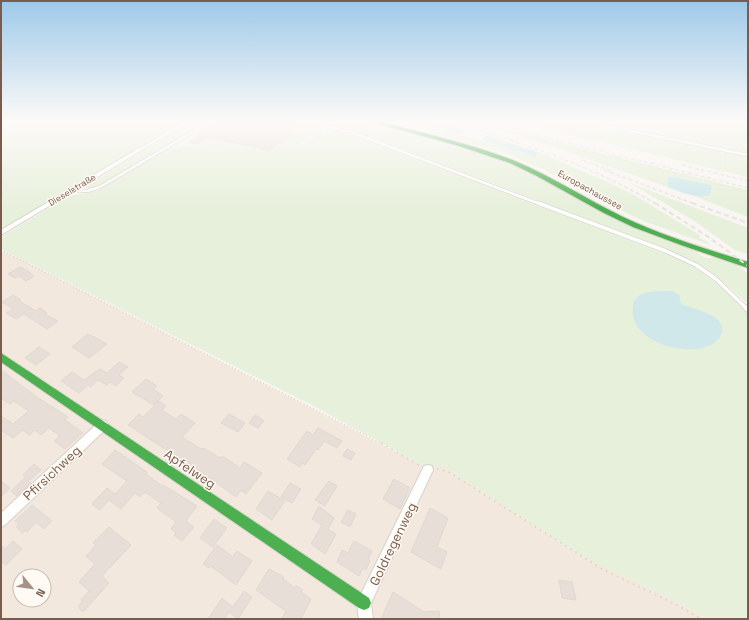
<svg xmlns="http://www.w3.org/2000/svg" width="749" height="620" font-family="'Space Grotesk',sans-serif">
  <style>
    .residential { fill: #f2e8de; fill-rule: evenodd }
    .green { fill: #e7f0db; fill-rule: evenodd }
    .water { fill: #d0e8ea }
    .building { fill: #e6ded7; stroke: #e2d8d2 }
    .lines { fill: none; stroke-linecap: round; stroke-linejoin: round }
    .lane-far2-casing { stroke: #d7d1cb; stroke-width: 4 }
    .lane-far1-casing { stroke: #d7d1cb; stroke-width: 5 }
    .lane-casing { stroke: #d7d1cb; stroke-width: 6 }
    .street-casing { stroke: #d7d1cb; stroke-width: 2 }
    .fast-casing { stroke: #d9d2cb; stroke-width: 2 }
    .path-far2 { stroke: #dcd5d0; stroke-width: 1; stroke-dasharray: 0.5 2; stroke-linecap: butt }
    .path-far1 { stroke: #dcd5d0; stroke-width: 1.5; stroke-dasharray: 1 2.5; stroke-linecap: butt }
    .path { stroke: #dcd5d0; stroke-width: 2; stroke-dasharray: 1.5 4.5; stroke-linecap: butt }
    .lane-far2 { stroke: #fefefd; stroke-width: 2.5 }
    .lane-far1 { stroke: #fefefd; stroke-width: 3.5 }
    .lane { stroke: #fefefd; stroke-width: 4.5 }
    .street { fill: #fefefd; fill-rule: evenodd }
    .fast { fill: #4caf50; fill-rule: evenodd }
    .rail-far1 { stroke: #e6e3e7; stroke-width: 1.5; stroke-dasharray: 4 2.5; stroke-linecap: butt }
    .rail { stroke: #e6e3e7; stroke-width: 2; stroke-dasharray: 5 3.5; stroke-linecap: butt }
    .labels { text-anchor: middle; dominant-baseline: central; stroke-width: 3; stroke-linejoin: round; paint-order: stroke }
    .far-street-label { font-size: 9px; fill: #7a5c4d; stroke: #fffaf3 }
    .near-street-label { font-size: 13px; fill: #7a5c4d; stroke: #fffaf3 }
  </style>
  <rect width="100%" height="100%" fill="#f9f5f0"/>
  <path class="residential" d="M1 251 20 259 424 466 444 467 581 556 670 598 707 619H1ZM20 576H44V600H20Z"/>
  <g class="green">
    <polygon points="1,122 177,122 180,123 1,231"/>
    <path d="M306 122H311C314 126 318 126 322 128L321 131 296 146C310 146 320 128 333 128 337 129 341 131 345 132L680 259C705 272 726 290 745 310L748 313V619H707L670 598 581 556 444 467 424 466 308 403 1 249V237L69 196 97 191 172 146 180 148 185 145 197 147 211 138 270 151ZM681 304 691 308 710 345 705 348C676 346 664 349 640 330Z"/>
    <path d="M317 122 327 124 331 122H368L499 159 542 178 632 227 696 251C700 256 707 260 714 257L736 263 748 274V304L723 282 700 266 643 241 368 136Z"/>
    <polygon points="400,122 426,124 533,156 535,156 538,152 610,183 636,196 700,235 699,237 711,245 646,222 613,206 558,176 510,155"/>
    <polygon points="518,122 582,122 748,156 748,177"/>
    <path d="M593 122H748V154L621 128C612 124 603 124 593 122Z"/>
    <polygon points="482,123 748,190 748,217 686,193 707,197 710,195 712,185 668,176 667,187 551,146 481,124"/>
    <polygon points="187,125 189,133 187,134 99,186 90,189 84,187"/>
    <polygon points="630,183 748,228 748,254 735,250 693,220"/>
  </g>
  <g class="water">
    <polygon points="423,122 437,122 465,130 461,134"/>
    <polygon points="485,136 488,136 538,152 535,156 533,156 482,140"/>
    <path d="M668 176 712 185 710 195C701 200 677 191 667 187Z"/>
    <path d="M673 291 679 295 681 304C693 309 730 315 721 335 706 365 627 345 633 308 633 302 635 298 640 295 648 290 663 291 673 291Z"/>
  </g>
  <g class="building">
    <polygon points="215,122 305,122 270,151 209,137 197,145 189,142 200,135 196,134"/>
    <polygon points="20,267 28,271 34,276 26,281 19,276 15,278 8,274"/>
    <polygon points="13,295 21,300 19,301 36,311 40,308 47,313 45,314 58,321 47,329 24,314 16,319 6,313 13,309 2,302"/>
    <polygon points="88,334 107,344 89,358 72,347"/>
    <polygon points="39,347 50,354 36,365 25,358"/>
    <polygon points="119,362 128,367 119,375 124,378 116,386 110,382 107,385 98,380 90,387 88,385 79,393 61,381 72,372 84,380 100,369 107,373"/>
    <polygon points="1,370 38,398 68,417 65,420 83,433 65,449 54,441 60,436 49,428 41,435 35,430 29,435 23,430 13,438 1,430 1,416 13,424 29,411 14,401 10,404 1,398"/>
    <polygon points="146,379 157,386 153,389 163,396 154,405 132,392"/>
    <polygon points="159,401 166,406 162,410 176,419 181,414 195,423 182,437 201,449 203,448 220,458 222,456 240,468 244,462 262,473 246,494 241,490 236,497 207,476 128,425 139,414 143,417"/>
    <polygon points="229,414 245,423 238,432 221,423"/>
    <polygon points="255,415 264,421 258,428 249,423"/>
    <polygon points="318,428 342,441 337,448 324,441 318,450 316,449 305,465 303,463 300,467 287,459 307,431 313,435"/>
    <polygon points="347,449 355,453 351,460 343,456"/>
    <polygon points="115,450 147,472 146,474 162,486 163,485 197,506 186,521 194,527 182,541 174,535 176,533 171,529 176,522 157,508 161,503 145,492 140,497 135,493 121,509 109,500 100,510 92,504 107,488 115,494 127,481 102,464"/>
    <polygon points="34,464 41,470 30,480 23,475"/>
    <polygon points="25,478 31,483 17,496 11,491"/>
    <polygon points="394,479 410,488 400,509 383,499"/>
    <polygon points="1,481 10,488 1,497"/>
    <polygon points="329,481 337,486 325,506 315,500"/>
    <polygon points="290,483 301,489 292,503 281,497"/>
    <polygon points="268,491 285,501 272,520 256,509"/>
    <polygon points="32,505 52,521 44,529 36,522 27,532 26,530 23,533 16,527 19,524 15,521"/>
    <polygon points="319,506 334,518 328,529 336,534 325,554 311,544 322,525 312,519"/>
    <polygon points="430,508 448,518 437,547 447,552 441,569 411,552"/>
    <polygon points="348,510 356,514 350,527 341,522"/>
    <polygon points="214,519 227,528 213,547 200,538"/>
    <polygon points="109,527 131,545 102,576 109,583 83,612 78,607 82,602 81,600 89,591 79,582 95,564 86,556 96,545 93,543"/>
    <polygon points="13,541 22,549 6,565 1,561 1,545 5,549"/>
    <polygon points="354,541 372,551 368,559 370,560 366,570 363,568 359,576 337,562 342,550 348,553"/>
    <polygon points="217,545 233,557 237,551 252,561 236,585 211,566 209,568 203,564"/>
    <polygon points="269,569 284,577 283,579 295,588 296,586 303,590 301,592 311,599 301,619 282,619 286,611 256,590"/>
    <polygon points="559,580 572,582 576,600 562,598"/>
    <polygon points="244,591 252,597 238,619 229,612 224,619 208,619 222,598 233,607"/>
    <polygon points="393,592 424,612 439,611 440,619 381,619"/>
  </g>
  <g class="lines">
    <defs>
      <g id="lane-far2">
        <polyline points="315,122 321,125 351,132 540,204"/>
        <polyline points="587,122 748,155"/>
        <polyline points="185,123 189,129"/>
        <polyline points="141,149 160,138"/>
        <polyline points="74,190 87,191 100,187 191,133"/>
      </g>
      <polyline id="lane-far1" points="538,203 666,251 696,265 716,279 746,308"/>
      <polyline id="lane" points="745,307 748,310"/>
      <g id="street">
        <polygon points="183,122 189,122 162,139 157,138"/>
        <polygon points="139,148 144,149 1,235 1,230"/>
        <polygon points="103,420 107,422 108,425 107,428 5,525 1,527 1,513 99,422"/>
        <polygon points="428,465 432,466 433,470 371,603 373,619 359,619 357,603 359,598 424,466"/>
      </g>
      <g id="fast">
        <path d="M372 122H382C426 134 472 144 515 161 553 177 586 199 623 217 663 236 706 249 748 262V268L681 245 633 227 604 213 537 176 510 163 459 146Z"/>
        <polygon points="1,353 369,598 371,603 369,608 364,610 359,608 1,362"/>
      </g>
    </defs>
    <use href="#lane-far2" class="lane-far2-casing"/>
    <use href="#lane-far1" class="lane-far1-casing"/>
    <use href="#lane" class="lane-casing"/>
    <use href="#street" class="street-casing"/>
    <use href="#fast" class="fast-casing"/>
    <g class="path-far2">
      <polyline points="409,122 423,123"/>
      <polyline points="423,123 462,134 468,129 448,123"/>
      <polyline points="568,148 596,153 748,192"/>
      <path d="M173 151 225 145 271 155C291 153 307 143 322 131"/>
      <polyline points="678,155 679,147"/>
      <polyline points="725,157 726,167"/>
      <polyline points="704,188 742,191"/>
    </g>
    <polyline class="path-far1" points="1,250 383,444"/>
    <g class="path">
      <polyline points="381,443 419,465"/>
      <polyline points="437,469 447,471 604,570 675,604 701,619"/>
    </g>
    <use href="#lane-far2" class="lane-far2"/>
    <use href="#lane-far1" class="lane-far1"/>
    <use href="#lane" class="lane"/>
    <use href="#street" class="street"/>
    <use href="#fast" class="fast"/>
    <g class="rail-far1">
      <path d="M454 122C524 144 593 166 656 204"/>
      <polyline points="486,122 748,188"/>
      <polyline points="583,160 611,171"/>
      <polyline points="682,165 748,181"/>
      <polyline points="604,170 695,204"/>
    </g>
    <g class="rail">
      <polyline points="655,203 710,238 748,266"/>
      <polyline points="692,203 748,223"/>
    </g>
  </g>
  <linearGradient id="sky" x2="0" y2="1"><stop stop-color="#9ec9e9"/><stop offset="0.58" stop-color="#fcfaf8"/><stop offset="1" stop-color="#fcfaf8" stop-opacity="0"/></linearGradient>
  <rect width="749" height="209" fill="url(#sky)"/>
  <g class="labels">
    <g class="far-street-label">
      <text transform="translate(72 190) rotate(-31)">Dieselstraße</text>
      <text transform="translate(590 190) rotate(29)">Europachaussee</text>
    </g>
    <g class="near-street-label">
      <text transform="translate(190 469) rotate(34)">Apfelweg</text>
      <text transform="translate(52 473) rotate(-43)">Pfirsichweg</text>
      <text transform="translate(393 544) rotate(-64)">Goldregenweg</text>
    </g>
  </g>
  <rect width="749" height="620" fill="none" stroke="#7a5c4d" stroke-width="4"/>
  <g transform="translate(32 588) rotate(119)"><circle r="19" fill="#fffaf3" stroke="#cabbb1"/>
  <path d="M0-3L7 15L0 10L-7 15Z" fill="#a69286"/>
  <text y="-6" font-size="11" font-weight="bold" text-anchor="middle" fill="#7a5c4d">N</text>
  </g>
</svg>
